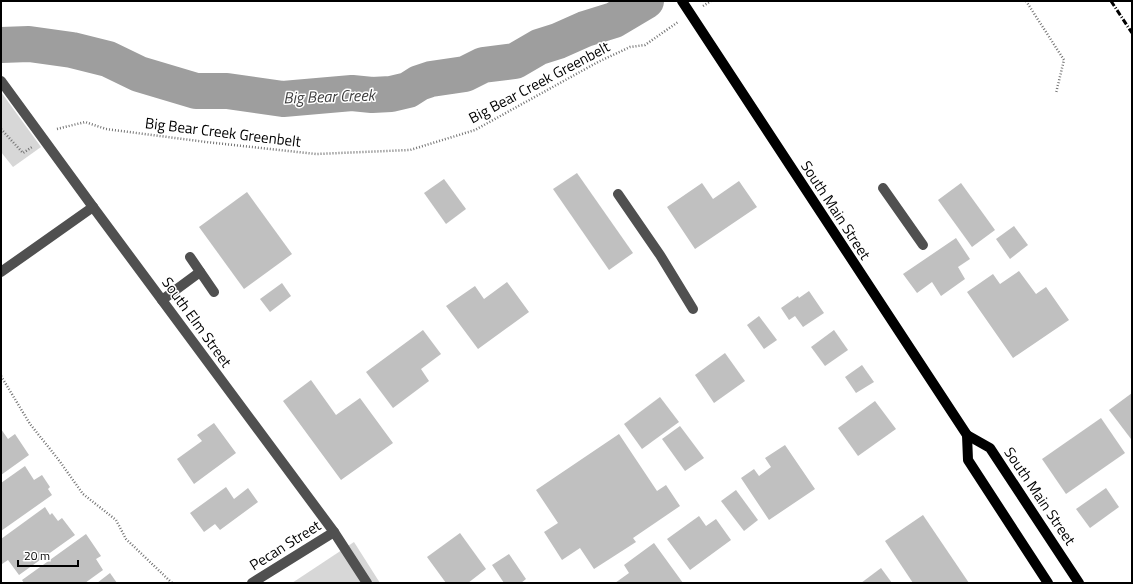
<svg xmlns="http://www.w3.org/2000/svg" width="1133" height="584" font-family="'Titillium Web',sans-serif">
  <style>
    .green { fill: #d7d7d7 }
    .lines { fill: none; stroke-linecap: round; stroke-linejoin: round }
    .river { stroke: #9e9e9e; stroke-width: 36 }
    .building { fill: #c0c0c0 }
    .path { stroke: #727272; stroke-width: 2.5; stroke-dasharray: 1 2; stroke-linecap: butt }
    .minor { stroke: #505050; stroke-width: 10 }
    .major { stroke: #000; stroke-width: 10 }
    .rail { stroke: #000; stroke-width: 3; stroke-dasharray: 6 2 1 2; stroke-linecap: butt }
    .labels { text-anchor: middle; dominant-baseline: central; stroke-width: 3; stroke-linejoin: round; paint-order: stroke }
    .street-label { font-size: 15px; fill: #000; stroke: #fff }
    .water-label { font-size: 16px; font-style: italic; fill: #3f3f3f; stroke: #fff }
  </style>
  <rect width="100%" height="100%" fill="#fff"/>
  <g class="green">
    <polygon points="1,92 41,147 13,167 1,152"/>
    <polygon points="354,542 380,583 292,583"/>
  </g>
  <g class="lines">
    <polyline class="river" points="1,45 29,44 72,50 108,59 139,74 196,91 227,91 283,99 352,93 372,95 391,94 408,90 419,83 431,79 465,74 483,65 515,61 539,47 558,41 585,29 614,20 646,1"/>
  </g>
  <g class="building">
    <polygon points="577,173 633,253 609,270 553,189"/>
    <polygon points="444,179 466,209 446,224 424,193"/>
    <polygon points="739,181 757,207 695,249 667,207 702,183 713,199"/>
    <polygon points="961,183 995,230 972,247 938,200"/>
    <polygon points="247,192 292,254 244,289 199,227"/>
    <polygon points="1014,226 1028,245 1010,259 996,239"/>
    <polygon points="956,238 970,259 958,267 965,279 941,296 932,282 917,293 903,274"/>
    <polygon points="1019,271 1036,294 1046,287 1069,320 1013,358 967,292 993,274 1000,284"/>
    <polygon points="507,282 529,312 478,349 446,306 475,286 484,299"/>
    <polygon points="282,283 291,296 270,312 260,299"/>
    <polygon points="809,291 824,313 803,327 795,316 789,320 781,308 798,296 799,298"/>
    <polygon points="759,316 777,340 764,349 747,325"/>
    <polygon points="423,330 441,354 421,369 429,381 393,408 366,372"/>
    <polygon points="834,330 848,350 825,366 811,347"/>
    <polygon points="725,353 745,381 714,403 695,375"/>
    <polygon points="862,365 874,382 856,393 845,377"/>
    <polygon points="311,380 336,415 360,398 393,443 341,480 283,401"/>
    <polygon points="1132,393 1132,438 1131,439 1109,410"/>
    <polygon points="660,397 679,422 642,449 624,424"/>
    <polygon points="875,401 896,429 858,456 838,428"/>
    <polygon points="1101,418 1125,453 1066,494 1042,459"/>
    <polygon points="214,423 236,453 194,484 177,459 202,441 197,435"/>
    <polygon points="680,426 704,458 685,471 662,439"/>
    <polygon points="1,429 8,439 15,434 29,455 1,475"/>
    <polygon points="619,434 657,491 666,485 680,506 633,538 636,542 594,569 580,548 562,560 544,532 558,523 536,490"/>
    <polygon points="785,445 815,489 769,520 741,478 754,469 759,476 771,467 765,458"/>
    <polygon points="25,466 34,480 42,475 50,487 48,489 52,495 1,531 1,483"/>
    <polygon points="226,487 234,499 248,488 258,502 220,530 215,524 204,532 190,513"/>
    <polygon points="1106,488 1119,507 1090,528 1076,509"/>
    <polygon points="736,490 758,520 744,531 721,501"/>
    <polygon points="45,507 50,515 52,513 58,521 62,518 75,535 19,575 8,560 2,564 1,562 1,539"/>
    <polygon points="923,515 969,583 913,583 885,541"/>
    <polygon points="699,516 706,526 716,519 731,540 690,570 667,539"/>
    <polygon points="460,533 486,569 468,583 446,583 427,557"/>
    <polygon points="86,534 101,556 96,559 103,570 85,583 24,583 22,580"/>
    <polygon points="654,543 683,583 615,583 629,573 624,565"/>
    <polygon points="509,554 526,579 521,583 504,583 492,565"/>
    <polygon points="881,568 892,583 861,583"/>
    <polygon points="110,573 117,583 97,583"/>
  </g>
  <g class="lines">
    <g class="path">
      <polyline points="1026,1 1064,60 1056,93"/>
      <polyline points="703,6 711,1"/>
      <polyline points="1,129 23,153 32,147"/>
      <polyline points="57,129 85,122 106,129 206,142 316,154 410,150 475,130 598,62 630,47 645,45 678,22"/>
      <polyline points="1,376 30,424 58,459 83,494 116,520 126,539 172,583"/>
    </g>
    <g class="minor">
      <polyline points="1,81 93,207 334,532 367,583"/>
      <polyline points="883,188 923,245"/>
      <polyline points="618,194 660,255 693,309"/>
      <polyline points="190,257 214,292"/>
      <polyline points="1,272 93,207"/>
      <polyline points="162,300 200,272"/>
      <polyline points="252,583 334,532"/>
    </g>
    <g class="major">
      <polyline points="682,1 967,435 990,448 1079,583"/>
      <polyline points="967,435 968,460 1048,583"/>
    </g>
    <polyline class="rail" points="1111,1 1132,33"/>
  </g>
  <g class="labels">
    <g class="street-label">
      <text transform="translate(539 82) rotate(-28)">Big Bear Creek Greenbelt</text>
      <text transform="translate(223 132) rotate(7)">Big Bear Creek Greenbelt</text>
      <text transform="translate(836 210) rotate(57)">South Main Street</text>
      <text transform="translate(197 322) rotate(54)">South Elm Street</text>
      <text transform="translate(1040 496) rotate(56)">South Main Street</text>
      <text transform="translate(285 545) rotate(-32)">Pecan Street</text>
    </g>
    <g class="water-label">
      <text transform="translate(329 96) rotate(-2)">Big Bear Creek</text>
    </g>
  </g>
  <rect width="1133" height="584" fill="none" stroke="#000000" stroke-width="4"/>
  <path d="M18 560v6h60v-6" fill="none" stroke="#000000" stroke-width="2"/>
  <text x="24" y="560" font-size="12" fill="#000000" stroke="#ffffff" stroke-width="3" paint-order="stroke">20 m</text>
</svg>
